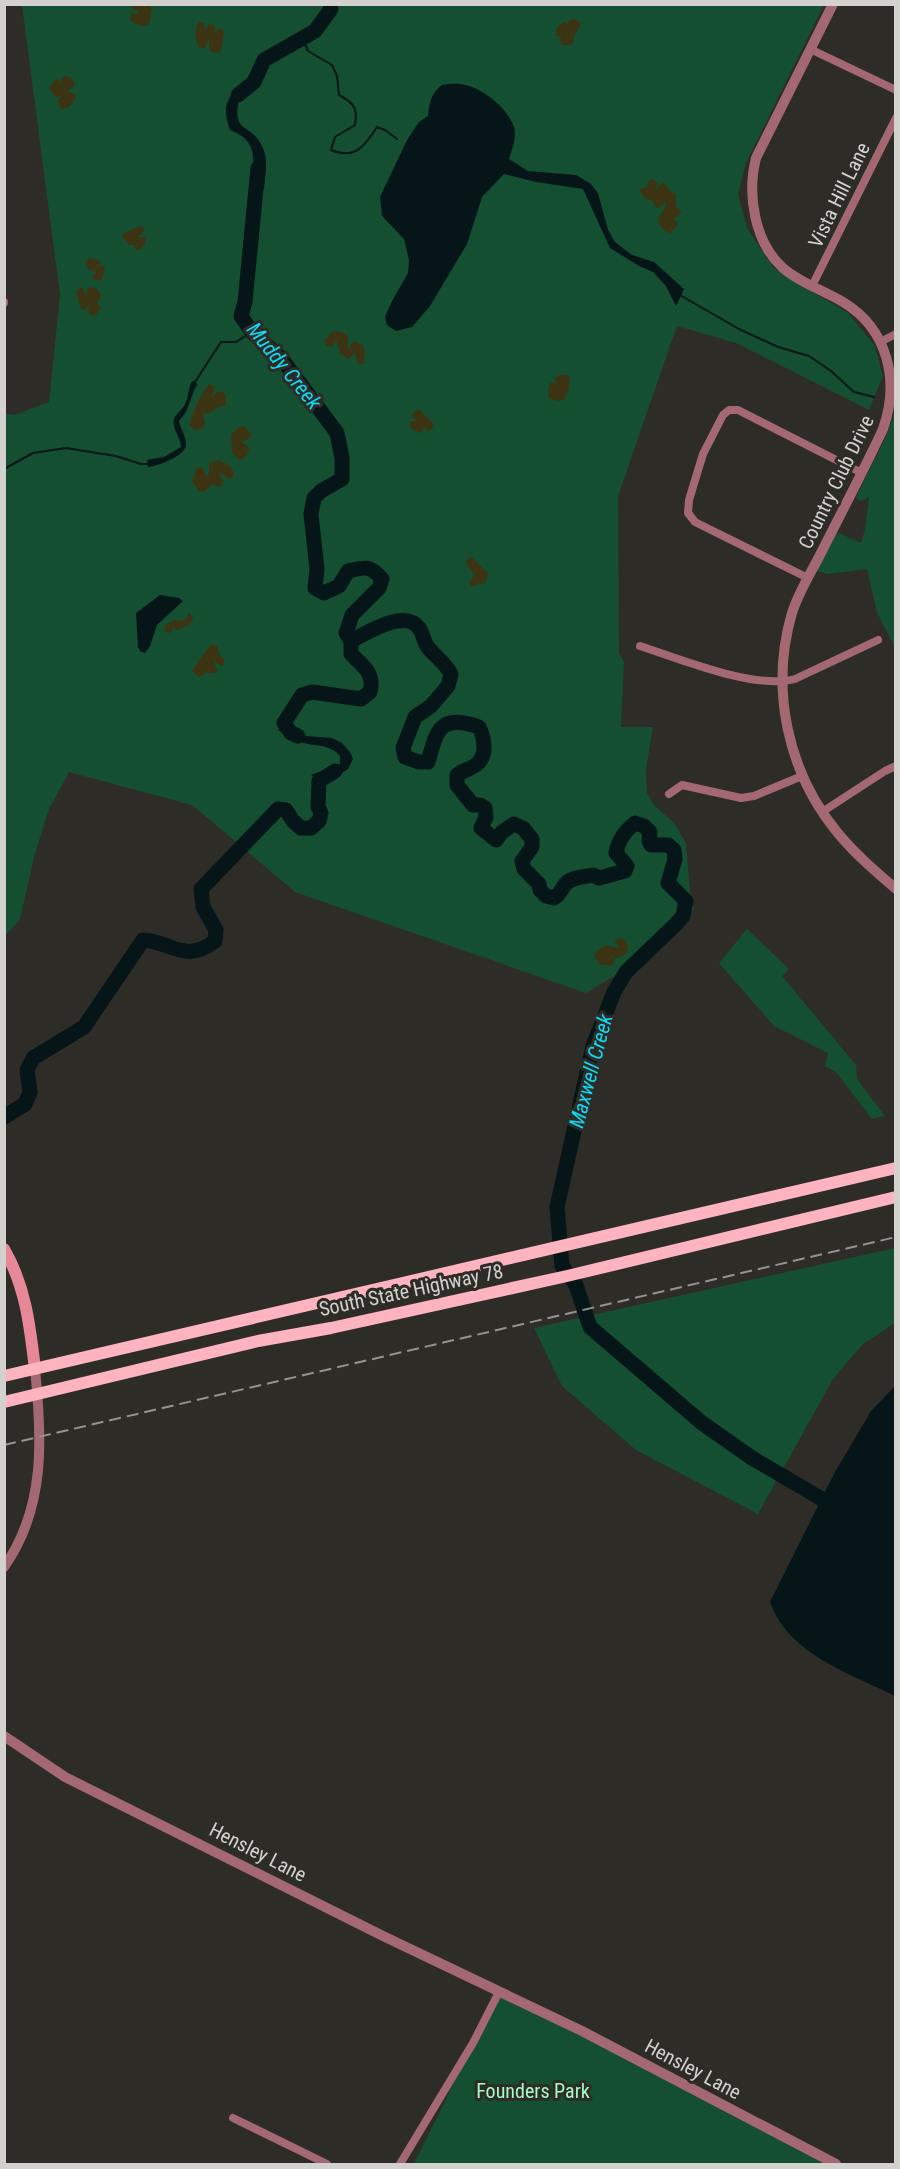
<svg xmlns="http://www.w3.org/2000/svg" width="900" height="2169" font-family="'Roboto Condensed',sans-serif">
  <style>
    .green { fill: #154f31 }
    .sand { fill: #3c3313 }
    .water { fill: #061618 }
    .lines { fill: none; stroke-linecap: round; stroke-linejoin: round }
    .stream { stroke: #061618; stroke-width: 2 }
    .river { stroke: #061618; stroke-width: 15 }
    .minor { stroke: #a36871; stroke-width: 8 }
    .tertiary { stroke: #a36871; stroke-width: 10 }
    .secondary { stroke: #e78898; stroke-width: 12 }
    .primary { stroke: #feb4be; stroke-width: 12 }
    .rail { stroke: #94938f; stroke-width: 2; stroke-dasharray: 12 6; stroke-linecap: butt }
    .labels { text-anchor: middle; dominant-baseline: central; stroke-width: 6; stroke-linejoin: round; paint-order: stroke }
    .street-label { font-size: 20px; fill: #d2d1ce; stroke: #2e2c27 }
    .park-label { font-size: 20px; fill: #a4fbc5; stroke: #2e2c27 }
    .water-label { font-size: 21px; font-style: italic; fill: #0edbf6; stroke: #2e2c27 }
  </style>
  <rect width="100%" height="100%" fill="#2e2c27"/>
  <g class="green">
    <polygon points="22,5 824,5 746,163 738,194 747,228 773,267 803,287 847,312 875,346 883,376 869,410 736,343 677,326 618,496 619,653 624,662 621,727 653,727 646,769 647,793 653,804 675,824 686,843 690,892 694,909 662,947 586,993 295,892 192,805 69,772 49,809 35,853 20,919 5,936 5,414 15,415 49,402 60,295"/>
    <path d="M895 411V648L877 612 867 569 828 574 812 570 832 530 861 543 865 530 869 497 861 501 856 498C868 469 887 442 895 411Z"/>
    <polygon points="747,929 789,969 782,976 856,1065 857,1079 885,1116 872,1119 836,1072 825,1066 828,1053 774,1026 719,963"/>
    <polygon points="895,1248 895,1323 863,1344 833,1379 758,1514 636,1450 562,1386 534,1328"/>
    <polygon points="499,1992 836,2164 414,2164"/>
  </g>
  <g class="sand">
    <polygon points="131,5 148,5 152,9 149,25 141,26 130,21 131,13 137,14 139,11 132,9"/>
    <path d="M573 19 577 20 581 24C578 31 573 35 573 43L570 45H562L559 40 563 37 556 36C554 29 560 23 566 22L568 25V21Z"/>
    <path d="M199 22 204 23 205 31 209 23 215 26V34L218 28 224 31 222 47 219 53 211 52 209 48V39L205 48 199 47C195 41 194 28 199 22Z"/>
    <path d="M64 76 70 77 74 82V86L67 92 74 93 76 96C74 103 69 109 61 109L57 100 62 96 56 97 49 89 55 79 59 80 63 86 61 80Z"/>
    <path d="M653 179 658 184 655 189 664 182 670 191 676 194V206L681 211 680 215 673 219 679 223 670 234C648 220 665 215 666 202L658 208 655 207 653 201C646 199 641 197 640 189L646 187 649 181Z"/>
    <path d="M139 226 143 227 145 230 138 237H146C146 242 144 247 139 250L135 249 134 245H129L121 235Z"/>
    <path d="M88 258 99 260 101 263 97 266H103L105 268 102 280H95L92 278 96 272C90 271 88 269 85 263Z"/>
    <path d="M80 287 83 289 86 295 87 289 90 287C98 288 99 290 101 297L97 303 101 309 94 316 90 315 88 311 89 303 85 310 81 309 76 292Z"/>
    <polygon points="333,331 345,333 348,336 348,349 354,341 363,345 365,354 364,364 357,363 355,352 349,359 340,354 337,341 335,342 333,347 326,346 325,340"/>
    <polygon points="561,375 568,375 570,380 568,392 564,400 557,401 549,398 548,392 550,383 555,382 560,388 555,380 557,376"/>
    <path d="M209 384 215 387 211 398 217 392H223L226 396V405L218 407 208 414 203 413 205 423 203 428 195 430 189 425C193 412 200 395 209 384Z"/>
    <polygon points="418,409 433,423 434,427 428,432 424,426 422,431 418,433 411,428 410,421 417,421 412,417 412,414"/>
    <path d="M241 426 245 427 251 434 249 439 244 441 239 440 247 446 249 449 245 458 239 460 232 453C233 437 226 436 241 426Z"/>
    <polygon points="219,460 230,466 234,473 233,478 229,479 221,473 219,476 224,480 220,487 213,484 203,492 198,491 192,480 197,468 202,467 206,476 209,474 209,463"/>
    <polygon points="470,556 488,573 485,583 471,586 469,581 475,575 468,567 466,562"/>
    <path d="M189 613 193 617C192 626 184 627 176 630L173 627 171 633 164 631 166 625 174 620 184 621Z"/>
    <path d="M213 644 218 647V653L224 659V663L222 667 213 660 217 670 216 673H206L199 677 192 671C197 664 206 649 213 644Z"/>
    <polygon points="621,938 625,940 628,946 627,953 617,958 609,955 615,959 612,966 599,964 594,956 596,952 606,945 618,948 619,946 615,943 616,940"/>
  </g>
  <g class="water">
    <path d="M251 74 256 89 239 98C232 136 250 121 262 146 269 159 265 174 264 189L251 186C254 160 259 141 230 130 219 100 232 95 251 74Z"/>
    <path d="M442 85C449 84 458 83 465 85 484 89 508 109 514 127 517 137 512 150 509 159L528 171 576 175 591 184 598 193 608 230 615 242 632 255 654 262 684 289 676 306 666 286 653 272 639 266 610 248 583 189 536 182 504 174 482 197 467 244 430 306 412 327 396 331 387 325 385 317 391 303 408 273 409 260 404 239 382 216 380 197 407 140 419 122 428 116C430 102 430 95 442 85Z"/>
    <path d="M192 381 198 384 195 388 186 412 179 421C180 429 187 437 186 445 185 456 158 466 148 467L147 460 164 457 181 447C181 439 175 433 174 425 172 414 182 412 185 404 189 397 188 388 192 381Z"/>
    <polygon points="160,595 179,598 183,601 157,625 150,646 145,653 140,651 138,647 136,613"/>
    <path d="M284 723 306 736 332 738 342 743 350 752 353 759 348 769 324 785 311 775 340 764V756C329 743 315 747 300 742 292 739 285 735 278 730Z"/>
    <path d="M895 1386V1696C850 1673 789 1655 770 1602L835 1472 871 1411Z"/>
  </g>
  <g class="lines">
    <g class="stream">
      <path d="M303 39 308 51 332 65 337 76 339 95C354 103 358 108 355 125L335 137 331 150C355 160 365 146 377 127L385 130 397 139"/>
      <polyline points="678,294 739,329 778,347 809,356 831,371 854,392 874,397"/>
      <polyline points="193,385 221,342 236,342 252,332"/>
      <polyline points="4,469 33,453 66,448 116,456 141,464 148,464"/>
      <polyline points="896,509 896,518"/>
    </g>
    <g class="river">
      <polyline points="238,95 254,82 264,60 315,31 331,9 330,4"/>
      <path d="M258 168 245 302 241 316 252 332 281 358 337 433 342 458V479L321 491 314 498 311 514 317 569 315 588 324 593 339 586 348 571C365 567 370 565 382 579L379 588 352 615 346 633 351 641V654C363 666 375 673 370 692L361 699 312 692 302 695 284 723 291 733 298 736"/>
      <path d="M351 641C367 633 405 608 419 628 423 633 423 640 427 646 435 657 444 661 451 674L448 686 431 706 415 717 403 748 405 757 419 762H428C437 729 440 714 479 727 485 739 488 758 474 766 468 770 462 771 457 775V785L473 805H480L485 808 486 817 481 828 496 840 502 832 514 824 523 828 532 839V847L522 861 524 869 539 884 540 890 546 896 554 898C560 894 560 892 564 886 569 877 583 877 593 875L599 878 625 871 627 866 616 853C618 840 625 831 635 823L644 826 650 832 649 841 651 845H668L674 850 675 859 668 883 686 901 683 916 676 924 626 972 614 992 593 1046 557 1207 562 1266 576 1285 590 1327 702 1423 752 1458 822 1499 842 1501"/>
      <path d="M4 1117 25 1104 30 1092 27 1070 33 1058 84 1027 143 940C172 942 185 964 215 941L216 930 203 907 201 889 278 809 286 810 293 821 301 828H311L319 821 321 813 318 807 319 781 335 771"/>
    </g>
    <g class="minor">
      <polyline points="810,49 896,90"/>
      <polyline points="812,286 896,118"/>
      <polyline points="4,302 4,303"/>
      <polyline points="882,341 896,334"/>
      <polyline points="808,578 695,522 688,513 689,500 703,454 723,415 729,410 738,410 862,473"/>
      <path d="M640 646C680 659 755 690 795 679L878 640"/>
      <polyline points="669,794 682,785 741,798 754,796 802,776"/>
      <polyline points="822,812 885,771 896,766"/>
      <polyline points="233,2118 327,2164"/>
      <polyline points="400,2164 473,2043 499,1992"/>
    </g>
    <g class="tertiary">
      <path d="M833 4 756 158C747 194 754 242 783 268 800 283 823 290 843 302 888 329 900 381 883 429 864 470 842 511 822 551 812 571 799 591 792 613 770 688 787 771 837 832 854 853 875 871 896 889"/>
      <path d="M4 1567C46 1508 42 1437 35 1369"/>
      <polyline points="4,1736 65,1777 383,1936 582,2031 836,2164"/>
    </g>
    <path class="secondary" d="M4 1249C26 1287 30 1327 35 1369"/>
    <g class="primary">
      <polyline points="4,1376 896,1168"/>
      <polyline points="4,1402 258,1341 331,1328 567,1276 896,1197"/>
    </g>
    <polyline class="rail" points="4,1445 896,1237"/>
  </g>
  <g class="labels">
    <g class="street-label">
      <text transform="translate(839 195) rotate(-64)">Vista Hill Lane</text>
      <text transform="translate(836 482) rotate(-64)">Country Club Drive</text>
      <text transform="translate(411 1290) rotate(-12)">South State Highway 78</text>
      <text transform="translate(258 1852) rotate(27)">Hensley Lane</text>
      <text transform="translate(693 2069) rotate(28)">Hensley Lane</text>
    </g>
    <g class="park-label">
      <text x="533" y="2091">Founders Park</text>
    </g>
    <g class="water-label">
      <text transform="translate(284 366) rotate(51)">Muddy Creek</text>
      <text transform="translate(591 1071) rotate(-75)">Maxwell Creek</text>
    </g>
  </g>
  <rect width="900" height="2169" fill="none" stroke="#d2d1ce" stroke-width="12"/>
</svg>
